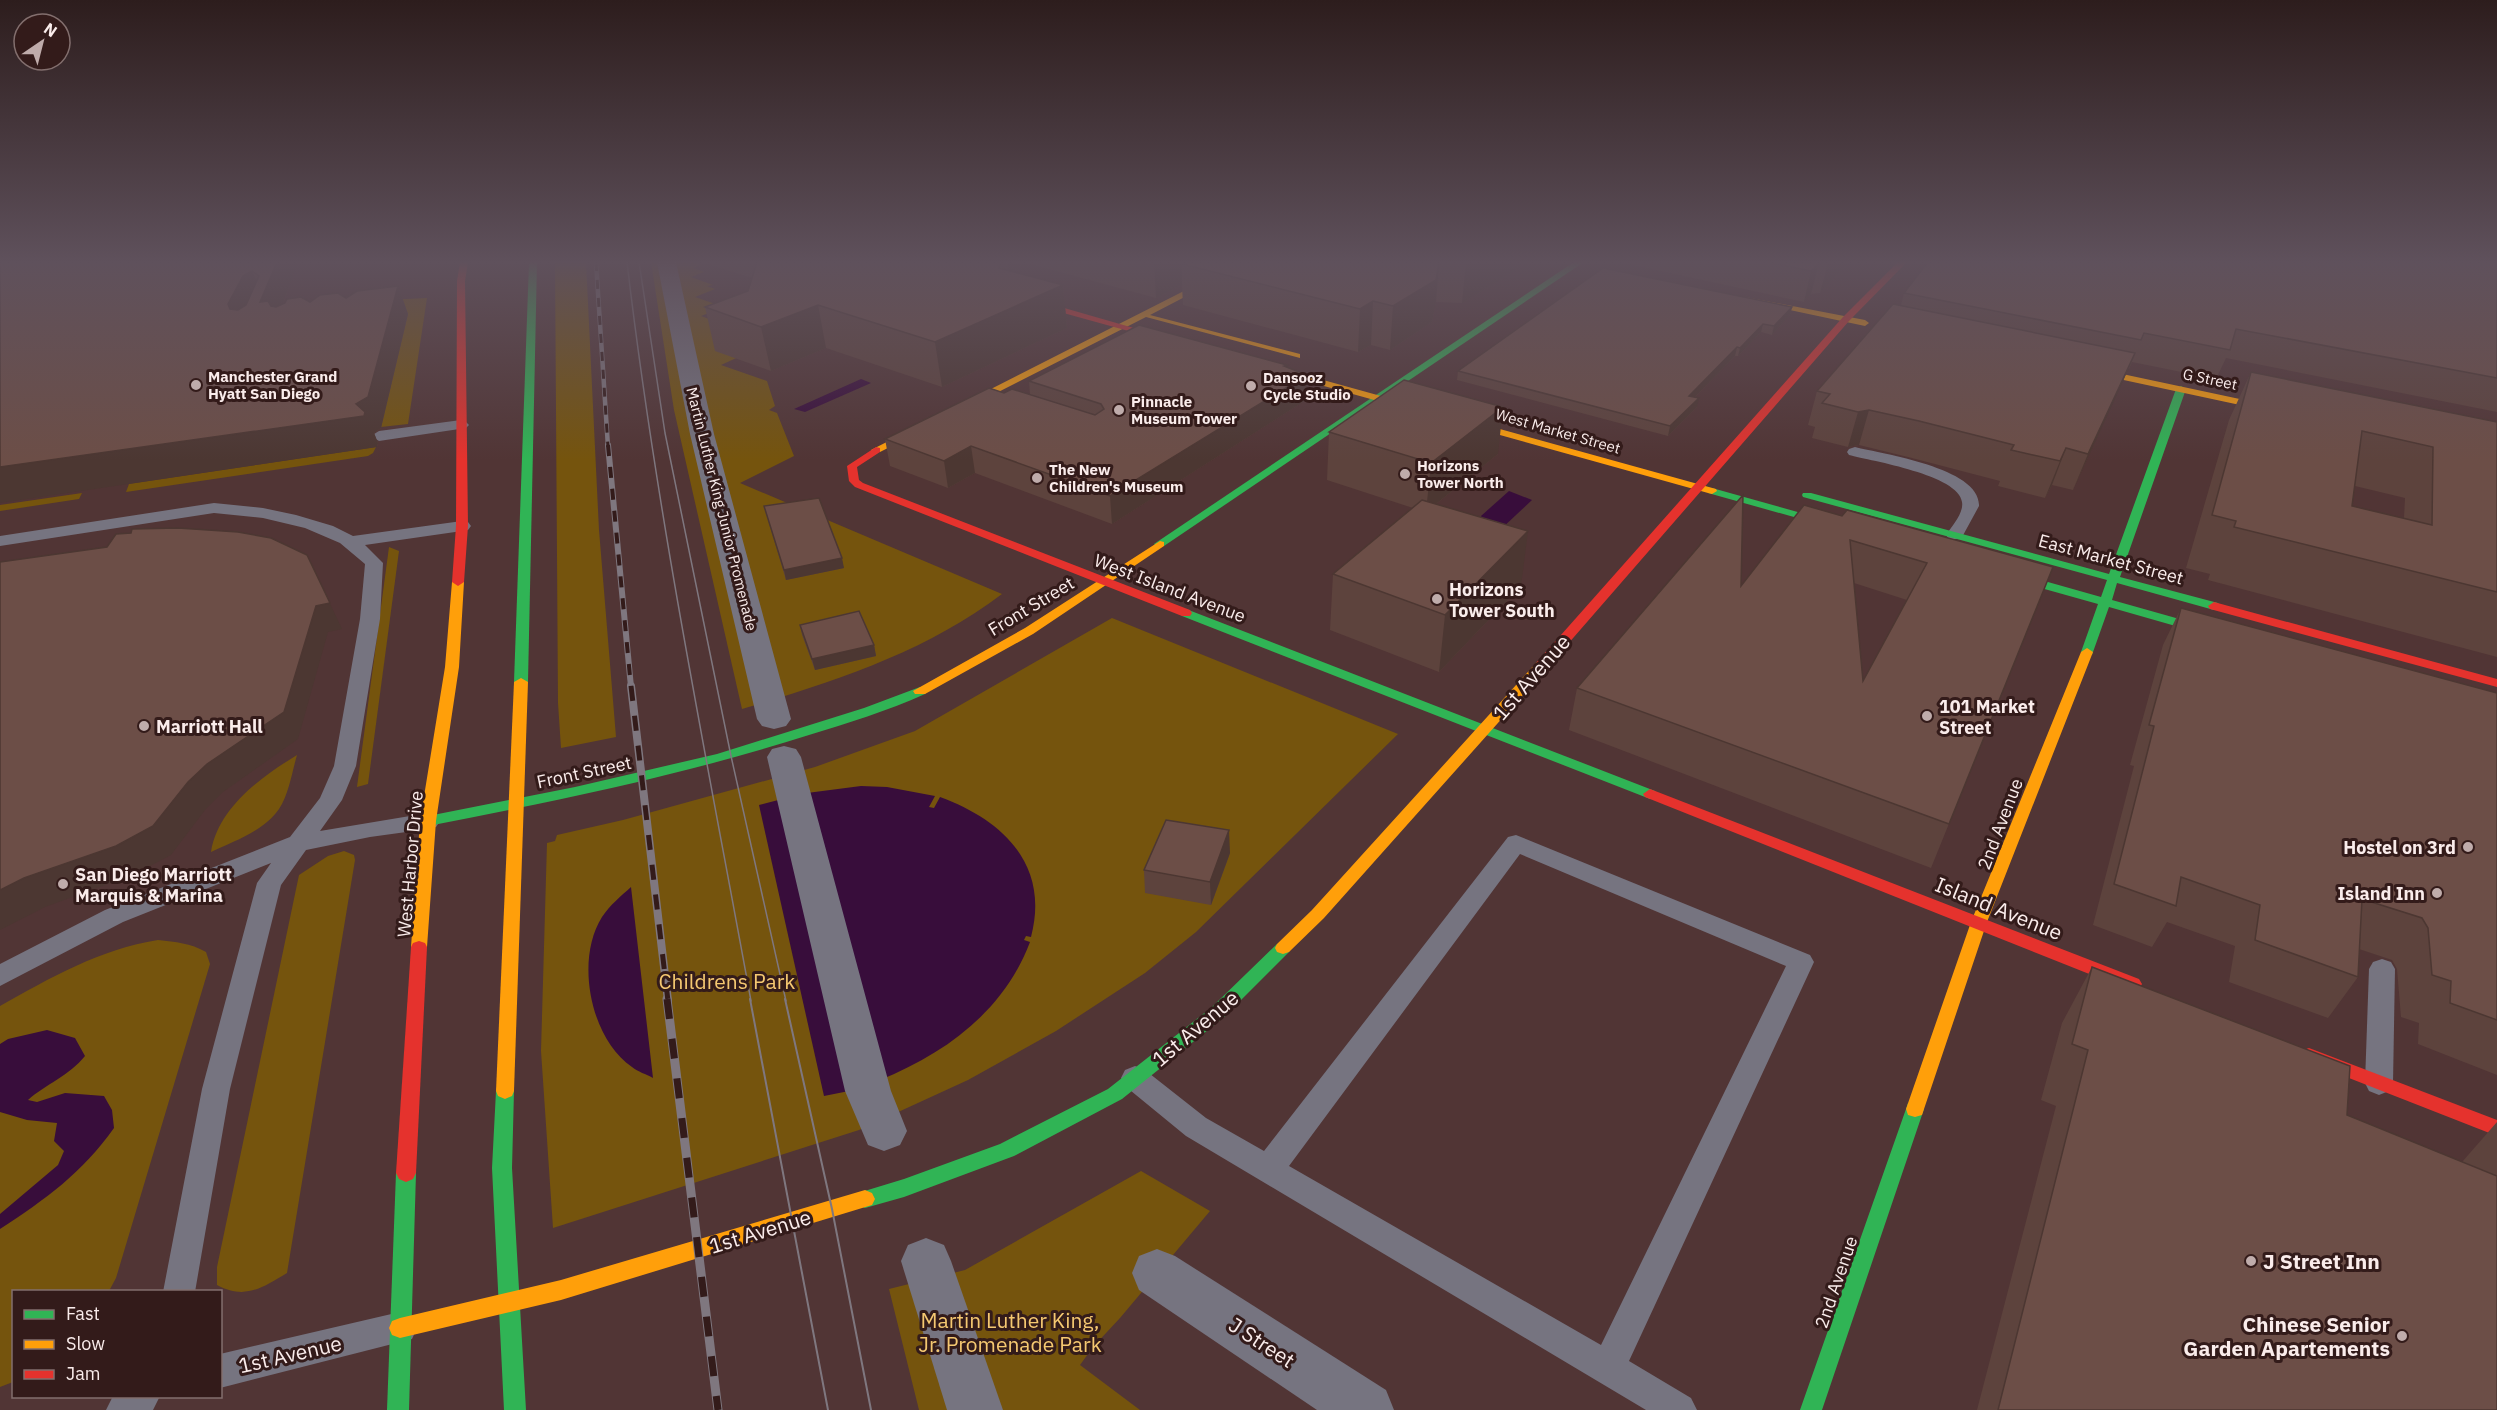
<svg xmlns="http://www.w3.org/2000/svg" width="2497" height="1410" font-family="'IBM Plex Sans',sans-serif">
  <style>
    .green { fill: #75540d }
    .water { fill: #380d3b }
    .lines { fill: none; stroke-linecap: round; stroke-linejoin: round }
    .lane { fill: #767480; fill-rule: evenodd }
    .street { fill: #767480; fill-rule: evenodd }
    .fast { fill: #30b455; fill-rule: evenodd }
    .slow { fill: #ff9f0a; fill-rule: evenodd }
    .jam { fill: #e5322d; fill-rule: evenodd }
    .tram-far1 { stroke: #7f777f; stroke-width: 1.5 }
    .tram { stroke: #7f777f; stroke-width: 2 }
    .rail-far3-casing { stroke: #7f777f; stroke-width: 4.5 }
    .rail-far2-casing { stroke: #7f777f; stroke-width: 6 }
    .rail-far1-casing { stroke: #7f777f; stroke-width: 8 }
    .rail-casing { stroke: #7f777f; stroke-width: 9 }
    .rail-far3 { stroke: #331b1a; stroke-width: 3; stroke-dasharray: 9; stroke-linecap: butt }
    .rail-far2 { stroke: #331b1a; stroke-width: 4; stroke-dasharray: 11; stroke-linecap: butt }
    .rail-far1 { stroke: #331b1a; stroke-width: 5; stroke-dasharray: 15; stroke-linecap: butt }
    .rail { stroke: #331b1a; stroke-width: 7; stroke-dasharray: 20; stroke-linecap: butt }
    .wall { fill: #5d433d; fill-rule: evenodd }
    .shaded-wall { fill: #4c3732 }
    .building { fill: #6c4e47; stroke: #4c3732; stroke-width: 1.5; fill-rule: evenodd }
    .poi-dot { fill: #bfacab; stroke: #331b1a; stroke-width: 2 }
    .labels { text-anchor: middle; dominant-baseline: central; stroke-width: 6; stroke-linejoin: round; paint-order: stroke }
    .far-poi-label { font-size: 15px; font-weight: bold; fill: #faeceb; stroke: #331b1a; text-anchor: start }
    .far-street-label { font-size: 15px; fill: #faeceb; stroke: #331b1a }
    .street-label { font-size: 18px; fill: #faeceb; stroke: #331b1a }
    .poi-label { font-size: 18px; font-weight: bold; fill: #faeceb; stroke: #331b1a; text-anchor: start }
    .near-street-label { font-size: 21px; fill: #faeceb; stroke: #331b1a }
    .near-park-label { font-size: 21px; fill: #f5c871; stroke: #331b1a }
    .near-poi-label { font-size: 21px; font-weight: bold; fill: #faeceb; stroke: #331b1a; text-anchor: start }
  </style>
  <rect width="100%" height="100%" fill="#513535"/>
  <g class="green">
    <polygon points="555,262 586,262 599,530 616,737 561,748 558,703"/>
    <path d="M651 262H692L701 265 693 268 704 272 691 277 713 285 707 286 715 289 695 297 724 307 701 316 731 327 743 355 721 365 767 381 775 406 769 410 777 413 794 456 740 483 1002 594C926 652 833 682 742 709L674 410Z"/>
    <polygon points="427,298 408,424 381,427 385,300"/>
    <polygon points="376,447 373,453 368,456 126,492 129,484"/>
    <polygon points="82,493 79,499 0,511 0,505"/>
    <polygon points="389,547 399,551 368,784 357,787"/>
    <polygon points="1112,618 1398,734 1196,932 1145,973 1056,1031 968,1080 859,1130 553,1228 541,1051 547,843 555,841 557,835 623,820 815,767 915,731"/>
    <path d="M297 755C292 772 289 794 279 809 264 831 234 841 211 852 218 808 261 777 297 755Z"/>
    <path d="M344 851 354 855 355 860 287 1273C262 1288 245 1300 217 1285V1267L299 875 328 856Z"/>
    <path d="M158 940C176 942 190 943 206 952L210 964 116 1278 109 1291 14 1292 13 1382 0 1387V1006C50 978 100 949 158 940Z"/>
    <polygon points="1141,1171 1210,1211 1120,1318 1093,1347 1080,1365 1140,1410 919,1410 889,1289 965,1270"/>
  </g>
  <g class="water">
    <polygon points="861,379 871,383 805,412 794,409"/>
    <polygon points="1509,491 1532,500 1500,530 1483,523 1481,516"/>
    <path d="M861 786 887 787 935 796 929 807 934 808 940 797C1003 820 1050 865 1031 937L1026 936 1024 940 1030 942C1004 1011 946 1053 880 1080L807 793Z"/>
    <polygon points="786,798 854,1090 824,1096 759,805"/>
    <path d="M631 887 653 1078C646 1074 638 1072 632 1067 590 1038 575 960 602 917 610 905 621 896 631 887Z"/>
    <path d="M47 1030 75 1038 85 1056C69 1076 46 1084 28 1100L37 1102 65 1093 104 1096 112 1110 114 1128C82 1173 46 1199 0 1229V1214L58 1165 64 1151 54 1141 57 1123 27 1120 0 1112V1044L8 1039Z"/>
  </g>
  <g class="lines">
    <g class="lane">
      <polygon points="461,420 466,422 469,425 466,428 379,441 371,436 379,431"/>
      <path d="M1855 447C1883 454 1981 468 1979 506L1961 539H1949L1946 535C1952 526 1964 513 1962 502 1959 475 1872 461 1849 455L1847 452 1849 449Z"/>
      <polygon points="214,503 263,508 296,515 333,526 353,536 462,521 468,522 471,526 468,530 462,531 365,545 383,563 380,619 356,766 342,800 320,831 428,813 436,815 440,821 436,827 428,829 370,837 306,850 281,885 230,1089 195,1292 163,1292 202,1089 257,883 271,863 123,922 0,986 0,964 105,910 290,837 320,798 334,766 360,619 365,564 340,543 305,528 263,518 214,513 0,546 0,536"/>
      <path d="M1516 835 1810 955 1814 962 1629 1361 1691 1398 1697 1410H1646L1186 1136 1125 1086 1121 1078 1125 1070 1135 1066 1145 1070 1206 1118 1264 1151 1508 837ZM1520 854 1786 966 1601 1345 1289 1166Z"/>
      <polygon points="2382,959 2391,962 2395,969 2393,1083 2389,1091 2379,1095 2369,1091 2365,1083 2369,969 2373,962"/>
      <polygon points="400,1312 412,1317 417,1328 412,1339 220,1388 220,1354"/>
      <polygon points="113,1396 160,1396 153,1410 106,1410"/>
    </g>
    <g class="street">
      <polygon points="657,262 676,262 714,434 791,719 786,726 774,729 762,726 757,719 690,434"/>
      <polygon points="784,746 796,749 801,757 891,1091 907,1131 900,1145 884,1151 868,1145 845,1091 767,757 772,749"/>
      <polygon points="926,1238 944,1245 951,1261 1003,1410 947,1410 901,1261 908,1245"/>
      <polygon points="1157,1249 1175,1256 1386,1390 1394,1410 1317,1410 1139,1290 1132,1273 1139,1256"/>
    </g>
    <g class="fast">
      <polygon points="529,262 537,262 528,682 521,686 514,682"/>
      <polygon points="1574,262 1584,262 1164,546 1156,546 1154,544"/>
      <polygon points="2181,386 2186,389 2120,577 2218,603 2220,606 2214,610 2117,583 2112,600 2222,631 2224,634 2222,637 2214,637 2109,607 2093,652 2092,655 2082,655 2081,652 2098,604 1998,576 1996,573 2002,569 2101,597 2107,580 1803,497 1802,495 1803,493 1811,493 2109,574 2176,389"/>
      <polygon points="1712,488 1844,525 1846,527 1840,530 1708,493 1708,489"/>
      <polygon points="1186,609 1655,791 1657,794 1650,799 1645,797 1182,616 1180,613 1182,610"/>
      <path d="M920 687 925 688 927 691 925 694C887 711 848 723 809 735 684 775 556 801 428 826L423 825 420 821 423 817 428 816 575 787 717 754 864 708Z"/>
      <polygon points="1283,942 1289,944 1291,948 1289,952 1224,1017 1122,1099 1014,1156 904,1197 865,1208 858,1205 855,1199 858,1193 904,1179 1000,1144 1108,1089 1212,1007 1277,944"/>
      <polygon points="505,1083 512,1086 514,1091 512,1168 526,1410 504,1410 492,1168 496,1091 498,1086"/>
      <polygon points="1915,1101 1922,1103 1924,1109 1822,1410 1800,1410 1906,1109 1908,1103"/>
      <polygon points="406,1164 413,1167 416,1173 409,1410 387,1410 396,1173 399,1167"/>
    </g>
    <g class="slow">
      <polygon points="1241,262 1252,262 1150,315 1300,354 1300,358 1146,317 880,452 872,452 871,450"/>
      <polygon points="1745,297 1865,320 1869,323 1865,326 1748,301 1744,299"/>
      <polygon points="1262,363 1716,489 1717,491 1712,494 1708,493 1259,368 1259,364"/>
      <polygon points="2080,365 2282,408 2287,411 2282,414 2077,370 2077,366"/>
      <polygon points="1160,541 1164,542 1164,546 1033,634 925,694 915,694 913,691 1025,628"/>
      <polygon points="458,578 464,582 459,667 436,821 427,947 425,951 419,953 413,951 411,947 420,821 445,667 452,582"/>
      <polygon points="2087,648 2093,652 1987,922 1924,1109 1922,1115 1915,1117 1908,1115 1906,1109 1971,922 2081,652"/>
      <polygon points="1542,661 1548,665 1547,668 1324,918 1289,952 1283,954 1277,952 1275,948 1277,944 1312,910 1537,662"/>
      <polygon points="521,678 528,682 514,1091 512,1096 505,1099 498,1096 496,1091 514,682"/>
      <polygon points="865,1190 872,1193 875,1199 872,1205 561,1300 400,1338 392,1335 389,1328 392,1321 400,1318 561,1280"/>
    </g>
    <g class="jam">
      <polygon points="460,262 468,262 465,281 468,526 464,582 458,586 452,582 456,526 457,281"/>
      <polygon points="1898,262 1907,262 1849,321 1547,668 1537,668 1536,665 1537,662 1843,317"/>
      <polygon points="1020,297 1026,297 1179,341 1172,343 1020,301"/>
      <polygon points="876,447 880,448 880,452 857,467 859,480 863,483 1190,610 1192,613 1190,616 1182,616 855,487 849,481 847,466"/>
      <polygon points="2214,602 2497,679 2497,687 2210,609 2208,606"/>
      <polygon points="1650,789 2139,979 2142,984 2139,989 2133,991 2127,989 1645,797 1643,794"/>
      <polygon points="419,941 425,943 427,947 416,1173 413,1179 406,1182 399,1179 396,1173 411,947 413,943"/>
      <polygon points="2309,1048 2497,1120 2497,1136 2303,1060 2300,1055 2303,1050"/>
    </g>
    <g class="tram-far1">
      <path d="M627 262C656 510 706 755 751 1001"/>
      <polyline points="639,262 665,433 731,756 786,1001"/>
    </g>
    <g class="tram">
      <polyline points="750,999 828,1410"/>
      <polyline points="785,999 832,1209 871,1410"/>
    </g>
    <defs>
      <polyline id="rail-far3" points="596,262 608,447"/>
      <polyline id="rail-far2" points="608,445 631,687"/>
      <polyline id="rail-far1" points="631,686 668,1001"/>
      <polyline id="rail" points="667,999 718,1410"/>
    </defs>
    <use href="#rail-far3" class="rail-far3-casing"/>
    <use href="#rail-far2" class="rail-far2-casing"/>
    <use href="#rail-far1" class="rail-far1-casing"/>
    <use href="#rail" class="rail-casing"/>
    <use href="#rail-far3" class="rail-far3"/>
    <use href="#rail-far2" class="rail-far2"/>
    <use href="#rail-far1" class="rail-far1"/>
    <use href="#rail" class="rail"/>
  </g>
  <g class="wall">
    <polygon points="0,262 298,262 283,304 346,298 398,286 408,314 381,428 374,433 378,443 377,447"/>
    <polygon points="702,262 1017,262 1015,272 1063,285 1067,328 942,387 826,348 771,371 715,351 705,307 748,291 752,278"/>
    <polygon points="1023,262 1516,262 1515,271 1462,303 1436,302 1432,322 1390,350 1371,345 1358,352 1183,305 1182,285 1156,298"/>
    <polygon points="1619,262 1850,262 1820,293 1811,294 1804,302"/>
    <polygon points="2497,262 2497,412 2226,358 2216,379 2132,362 2129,369 2128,369 2073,490 2052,485 2045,498 1998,486 2000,481 1908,457 1859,445 1848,447 1812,438 1815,427 1808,425 1817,391 1901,305 1904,293"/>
    <polygon points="1792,307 1790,315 1772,335 1761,332 1738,356 1735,356 1695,397 1697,407 1668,436 1457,380 1458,371"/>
    <polygon points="1287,365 1287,367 1307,375 1306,400 1112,524 975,473 948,488 890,466 885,439 1004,393 1030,395 1029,381"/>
    <path d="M2251 372 2497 422V657L2208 580 2210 574 2186 568 2229 420ZM2355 486 2405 498 2404 518 2352 506Z"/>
    <polygon points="1329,432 1498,454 1436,504 1521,586 1439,672 1330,630 1333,574 1413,508 1327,480"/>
    <polygon points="764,506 844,568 786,580"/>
    <path d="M1842 516 2053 567 1931 868 1569 730 1577 688 1741 586ZM1854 583 1907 600 1863 681Z"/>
    <polygon points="2181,608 2497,693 2497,1075 2418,1044 2419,1023 2401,1017 2397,969 2392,960 2359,949 2358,977 2328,1018 2229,982 2235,946 2167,922 2152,947 2093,925 2134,766 2130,765 2163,645"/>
    <polygon points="800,625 874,645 876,656 815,670 802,635"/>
    <polygon points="1230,853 1211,905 1145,893 1144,870"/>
    <polygon points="2092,967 2347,1115 2462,1162 2497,1122 2497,1410 1977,1410 2056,1106 2041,1100 2062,1023"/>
  </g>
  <g class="shaded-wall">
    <polygon points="277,262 298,262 273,331 241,332 228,304 243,276 252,271 263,295"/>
    <polygon points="1008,262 1017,262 1010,287"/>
    <polygon points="1154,262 1227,262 1182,264 1182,285 1156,298"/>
    <polygon points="1439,262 1436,302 1432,322 1390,350 1393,306"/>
    <polygon points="1466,262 1516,262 1515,271 1462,303"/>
    <polygon points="1828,262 1850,262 1820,293 1828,263"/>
    <polygon points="1819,263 1811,294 1804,302 1811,271"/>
    <polygon points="1063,285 1067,328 942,387 935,342"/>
    <polygon points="398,286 408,314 381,428 374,433 378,443 377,447 0,503 0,467 356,404"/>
    <polygon points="1373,301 1371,345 1358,352 1360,309"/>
    <polygon points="818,305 826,348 771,371 761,327"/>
    <polygon points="1792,307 1790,315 1772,335 1774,326"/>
    <polygon points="1763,324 1761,332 1738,356 1740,348"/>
    <polygon points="1737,347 1735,356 1687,405 1689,396"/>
    <polygon points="2135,353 2121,386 2073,490 2088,454"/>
    <polygon points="1287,365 1286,387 1307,375 1306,400 1112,524 1110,496"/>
    <polygon points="1699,398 1697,407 1668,436 1670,426"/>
    <polygon points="1503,407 1498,454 1426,512 1431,463"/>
    <polygon points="1869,410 1859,445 1848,447 1858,412"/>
    <polygon points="971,446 975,473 948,488 944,461"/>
    <polygon points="2066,448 2052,485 2045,498 2060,461"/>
    <polygon points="1528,531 1521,586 1439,672 1445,615"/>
    <polygon points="307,555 342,629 328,632 298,739 223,792 205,810 171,855 135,874 45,907 0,930 0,890 24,878"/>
    <polygon points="842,558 844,568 786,580 784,570"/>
    <polygon points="874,645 876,656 815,670 812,659"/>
    <polygon points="1229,830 1230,853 1211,905 1210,882"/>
  </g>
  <g class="building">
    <path d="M0 262H277L260 302 268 301 271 306 276 307 285 303 287 299 301 297 310 302 320 295 338 293 346 298 357 291 398 286 368 397 356 404 365 412 364 416 0 467ZM252 271 259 276 246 305 238 310 230 309 228 304 243 276Z"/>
    <polygon points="757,262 1001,262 999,268 1063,285 935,342 818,305 761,327 705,307 748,291"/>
    <polygon points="1185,262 1439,262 1436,280 1393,306 1373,301 1360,309 1182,264"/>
    <polygon points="1768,262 1828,262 1819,263 1811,271"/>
    <polygon points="1928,262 2497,262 2497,378 2236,329 2230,350 2144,333 2141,340 1904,293"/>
    <polygon points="1603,268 1792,307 1774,326 1763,324 1740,348 1737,347 1689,396 1699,398 1670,426 1458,371"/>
    <polygon points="1893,304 2135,353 2088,454 2066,448 2060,461 2011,450 2014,445 1919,421 1869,410 1858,412 1822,403 1830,394 1817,391"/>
    <polygon points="1139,325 1287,365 1284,366 1307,375 1110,496 971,446 944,461 885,439 989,388 1004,393 1012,389 1095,415 1104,409 1101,404 1029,381"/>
    <path d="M2251 372 2497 422V592L2234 527 2236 521 2212 515ZM2362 431 2433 447 2432 525 2352 506Z"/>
    <polygon points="1404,380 1503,407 1431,463 1329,432"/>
    <path d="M1743 495 1741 586 1804 505 1842 516 1847 510 2053 567 1949 824 1577 688ZM1850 540 1927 563 1863 681Z"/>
    <polygon points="819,498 842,558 784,570 764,506"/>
    <polygon points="1422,500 1528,531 1445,615 1333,574"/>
    <polygon points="178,528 238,532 271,538 307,555 330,603 316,606 284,712 207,764 188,782 153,826 116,846 24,878 0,890 0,562 107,547 116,534 131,533 132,529"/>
    <polygon points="2181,608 2497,693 2497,1020 2450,1003 2451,981 2432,975 2428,928 2422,918 2362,899 2358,977 2255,940 2260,905 2181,877 2176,906 2114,884 2154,726 2149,725"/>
    <polygon points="859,611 874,645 812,659 800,625"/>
    <polygon points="1166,820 1229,830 1210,882 1144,870"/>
    <polygon points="2092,967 2350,1066 2347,1115 2497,1176 2497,1410 1998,1410 2088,1050 2072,1044"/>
  </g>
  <linearGradient id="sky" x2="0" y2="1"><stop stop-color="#2d1d1d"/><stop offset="0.57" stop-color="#5f515c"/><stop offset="1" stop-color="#5f515c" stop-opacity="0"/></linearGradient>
  <rect width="2497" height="460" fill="url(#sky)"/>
  <g class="poi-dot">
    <circle cx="196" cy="385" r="6"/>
    <circle cx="1251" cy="386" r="6"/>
    <circle cx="1119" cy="410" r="6"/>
    <circle cx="1405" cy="474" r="6"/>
    <circle cx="1037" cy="478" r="6"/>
    <circle cx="1437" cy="599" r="6"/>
    <circle cx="1927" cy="716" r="6"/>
    <circle cx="144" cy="726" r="6"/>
    <circle cx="2468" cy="847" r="6"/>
    <circle cx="63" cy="884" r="6"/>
    <circle cx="2437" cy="893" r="6"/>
    <circle cx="2251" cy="1261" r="6"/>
    <circle cx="2402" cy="1336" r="6"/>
  </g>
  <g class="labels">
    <g class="far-poi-label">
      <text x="208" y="376">Manchester Grand<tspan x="208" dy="17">Hyatt San Diego</tspan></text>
      <text x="1263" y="377">Dansooz<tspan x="1263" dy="17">Cycle Studio</tspan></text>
      <text x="1131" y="401">Pinnacle<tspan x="1131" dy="17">Museum Tower</tspan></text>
      <text x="1417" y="465">Horizons<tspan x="1417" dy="17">Tower North</tspan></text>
      <text x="1049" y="469">The New<tspan x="1049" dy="17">Children's Museum</tspan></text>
    </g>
    <g class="far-street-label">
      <text transform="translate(2210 379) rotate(12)">G Street</text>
      <text transform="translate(1558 431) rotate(16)">West Market Street</text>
      <text transform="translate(722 509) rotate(76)">Martin Luther King Junior Promenade</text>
    </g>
    <g class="street-label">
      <text transform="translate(2111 559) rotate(15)">East Market Street</text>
      <text transform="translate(1170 588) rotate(21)">West Island Avenue</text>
      <text transform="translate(1031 606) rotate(-31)">Front Street</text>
      <text transform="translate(584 772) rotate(-12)">Front Street</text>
      <text transform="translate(2000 824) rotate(-69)">2nd Avenue</text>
      <text transform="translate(410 864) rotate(-85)">West Harbor Drive</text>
      <text transform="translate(1836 1282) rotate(-71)">2nd Avenue</text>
    </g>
    <g class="poi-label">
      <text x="1449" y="589">Horizons<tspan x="1449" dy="21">Tower South</tspan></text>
      <text x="1939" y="706">101 Market<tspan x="1939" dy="21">Street</tspan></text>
      <text x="156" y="726">Marriott Hall</text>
      <text x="2456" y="847" text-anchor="end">Hostel on 3rd</text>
      <text x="75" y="874">San Diego Marriott<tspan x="75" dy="21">Marquis &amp; Marina</tspan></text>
      <text x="2425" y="893" text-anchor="end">Island Inn</text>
    </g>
    <g class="near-street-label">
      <text transform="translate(1531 677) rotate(-49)">1st Avenue</text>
      <text transform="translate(1999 908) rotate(22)">Island Avenue</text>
      <text transform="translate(1195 1028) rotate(-40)">1st Avenue</text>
      <text transform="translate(760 1231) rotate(-17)">1st Avenue</text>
      <text transform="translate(1262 1342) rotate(33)">J Street</text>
      <text transform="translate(290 1354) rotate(-13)">1st Avenue</text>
    </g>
    <g class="near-park-label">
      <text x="727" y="981">Childrens Park</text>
      <text x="1010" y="1320">Martin Luther King,<tspan x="1010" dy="24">Jr. Promenade Park</tspan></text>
    </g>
    <g class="near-poi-label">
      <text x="2263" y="1261">J Street Inn</text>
      <text x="2390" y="1324" text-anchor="end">Chinese Senior<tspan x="2390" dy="24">Garden Apartements</tspan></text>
    </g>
  </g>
  <rect x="12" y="1290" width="210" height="108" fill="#331b1a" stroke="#836f6e" stroke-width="1.5"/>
  <rect x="24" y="1310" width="30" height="9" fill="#30b455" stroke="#836f6e" stroke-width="1.5"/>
  <text x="66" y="1320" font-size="18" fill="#faeceb">Fast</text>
  <rect x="24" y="1340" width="30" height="9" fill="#ff9f0a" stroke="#836f6e" stroke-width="1.5"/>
  <text x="66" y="1350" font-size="18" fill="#faeceb">Slow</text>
  <rect x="24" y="1370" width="30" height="9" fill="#e5322d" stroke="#836f6e" stroke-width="1.5"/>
  <text x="66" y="1380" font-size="18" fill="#faeceb">Jam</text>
  <g transform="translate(42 42) rotate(35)"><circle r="28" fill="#331b1a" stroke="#836f6e" stroke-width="1.5"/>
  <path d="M0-4.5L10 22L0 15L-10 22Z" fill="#bfacab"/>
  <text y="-9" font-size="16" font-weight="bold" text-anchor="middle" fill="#faeceb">N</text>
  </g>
</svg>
